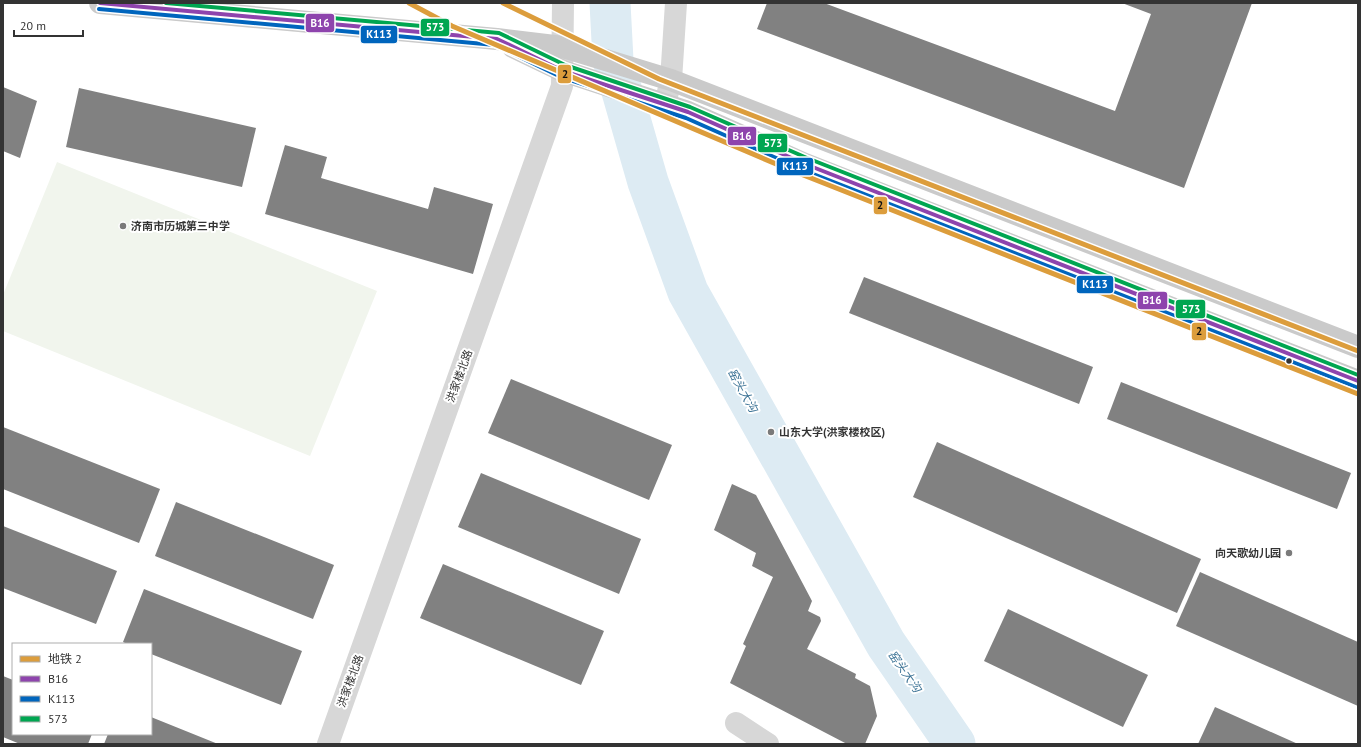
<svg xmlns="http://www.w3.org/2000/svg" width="1361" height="747" font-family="'PT Sans','Noto Sans SC',sans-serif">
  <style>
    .green { fill: #f1f5ed }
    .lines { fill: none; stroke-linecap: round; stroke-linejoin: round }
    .river { stroke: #ddebf3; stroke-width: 41 }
    .building { fill: #818181 }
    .minor { stroke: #d7d7d7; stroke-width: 22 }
    .major { stroke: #cacaca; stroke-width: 22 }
    .bus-1-casing { stroke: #fff; stroke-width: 7 }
    .bus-2-casing { stroke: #fff; stroke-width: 7 }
    .bus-3-casing { stroke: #fff; stroke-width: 7 }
    .bus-1 { stroke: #8e44ad; stroke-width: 4 }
    .bus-2 { stroke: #0065bd; stroke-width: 4 }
    .bus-3 { stroke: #00a651; stroke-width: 4 }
    .metro-1-casing { stroke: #fff; stroke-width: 8 }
    .metro-1 { stroke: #dc9d3c; stroke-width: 5 }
    .poi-dot { fill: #7a7a7a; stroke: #fff; stroke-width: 1.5 }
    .bus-dot { fill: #333; stroke: #fff; stroke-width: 1.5 }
    .labels { text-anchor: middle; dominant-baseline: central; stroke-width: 4; stroke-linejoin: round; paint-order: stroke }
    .poi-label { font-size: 11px; font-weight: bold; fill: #333; stroke: #fff; text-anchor: start }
    .street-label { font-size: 11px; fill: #333; stroke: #fff }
    .water-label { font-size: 12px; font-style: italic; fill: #3f7597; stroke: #fff }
    .line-badge { stroke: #fff; stroke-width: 1.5 }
    .badge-label { font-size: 11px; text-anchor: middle; font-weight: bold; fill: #fff }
    .pale-badge-label { font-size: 11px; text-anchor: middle; font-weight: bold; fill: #111 }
  </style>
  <rect width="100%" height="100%" fill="#fff"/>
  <polygon class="green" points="57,162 377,291 310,456 3,331 3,295"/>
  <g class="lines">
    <polyline class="river" points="610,3 613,60 648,182 688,292 886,644 955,744"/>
  </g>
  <g class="building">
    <polygon points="767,3 824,3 1115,111 1151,14 1122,3 1252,3 1184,188 757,29"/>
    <polygon points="3,87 37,101 20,158 3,151"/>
    <polygon points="79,88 256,128 242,187 66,147"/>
    <polygon points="285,145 327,157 321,178 428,209 434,187 493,204 473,274 265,214"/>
    <polygon points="864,277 1093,367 1079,404 849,313"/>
    <polygon points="511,379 672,445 649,500 488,433"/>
    <polygon points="1121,382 1351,473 1337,509 1107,419"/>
    <polygon points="3,427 160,489 139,543 3,489"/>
    <polygon points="937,442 1201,559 1177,613 913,497"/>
    <polygon points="481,473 641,539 619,594 458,527"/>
    <polygon points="732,484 756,495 812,601 808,611 820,617 821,621 807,649 856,674 855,678 870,686 877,716 865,744 847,744 730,683 746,646 743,644 773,577 752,566 756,553 714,530"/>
    <polygon points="176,502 334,565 313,619 155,556"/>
    <polygon points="3,526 117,571 96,624 3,588"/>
    <polygon points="443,564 604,631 581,685 420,618"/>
    <polygon points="1200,572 1358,642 1358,706 1176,626"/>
    <polygon points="144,589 302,651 281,705 151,654 151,644 127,644 123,642"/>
    <polygon points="1008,609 1148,675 1123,727 984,661"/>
    <polygon points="3,676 13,680 13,734 92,734 88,744 20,744 3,737"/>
    <polygon points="1215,707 1298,744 1198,744"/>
    <polygon points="151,717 218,744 104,744 108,734 151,734"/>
  </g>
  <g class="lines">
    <g class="minor">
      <polyline points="665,104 671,80 676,3"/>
      <polyline points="736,723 768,744"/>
      <polyline points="328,744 562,86 563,3"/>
    </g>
    <g class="major">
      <polyline points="100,3 497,39 563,47 671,80 1358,347"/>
      <polyline points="513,47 563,71 688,112 805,164 1358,381"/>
    </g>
    <defs>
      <polyline id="bus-1" points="100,3 497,39 563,71 688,112 805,164 1358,381"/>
      <polyline id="bus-2" points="99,9 495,45 561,77 686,118 803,170 1356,387"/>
      <polyline id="bus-3" points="166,3 499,33 565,65 690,107 807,158 1358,375"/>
    </defs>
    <use href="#bus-1" class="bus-1-casing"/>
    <use href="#bus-2" class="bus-2-casing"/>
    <use href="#bus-3" class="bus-3-casing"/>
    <use href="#bus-1" class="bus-1"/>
    <use href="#bus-2" class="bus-2"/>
    <use href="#bus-3" class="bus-3"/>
    <defs>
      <g id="metro-1">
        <polyline points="409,3 452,26 788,169 1358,394"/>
        <polyline points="503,3 659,79 1358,351"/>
      </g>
    </defs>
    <use href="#metro-1" class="metro-1-casing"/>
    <use href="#metro-1" class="metro-1"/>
  </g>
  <g class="poi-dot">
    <circle cx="123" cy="226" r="4"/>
    <circle cx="771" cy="432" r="4"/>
    <circle cx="1289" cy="553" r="4"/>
  </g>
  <circle class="bus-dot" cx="1289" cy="361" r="3.5"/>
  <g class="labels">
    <g class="poi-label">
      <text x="131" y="226">济南市历城第三中学</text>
      <text x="779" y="432">山东大学(洪家楼校区)</text>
      <text x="1281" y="553" text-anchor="end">向天歌幼儿园</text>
    </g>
    <g class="street-label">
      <text transform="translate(459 376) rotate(-70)">洪家楼北路</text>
      <text transform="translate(350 681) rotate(-70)">洪家楼北路</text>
    </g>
    <g class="water-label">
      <text transform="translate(743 390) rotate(61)">窑头大沟</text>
      <text transform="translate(905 671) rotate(55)">窑头大沟</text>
    </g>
  </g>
  <g class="line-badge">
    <rect x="305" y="13" width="30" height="20" rx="4" fill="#8e44ad"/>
    <rect x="420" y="18" width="30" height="19" rx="4" fill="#00a651"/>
    <rect x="360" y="25" width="38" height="19" rx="4" fill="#0065bd"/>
    <rect x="557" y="64" width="15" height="20" rx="4" fill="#dc9d3c"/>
    <rect x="727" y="126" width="30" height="20" rx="4" fill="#8e44ad"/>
    <rect x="757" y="133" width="31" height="20" rx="4" fill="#00a651"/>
    <rect x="776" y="157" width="38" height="19" rx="4" fill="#0065bd"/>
    <rect x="873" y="196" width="15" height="19" rx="4" fill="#dc9d3c"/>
    <rect x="1076" y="275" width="38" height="19" rx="4" fill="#0065bd"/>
    <rect x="1137" y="291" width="31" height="19" rx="4" fill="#8e44ad"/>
    <rect x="1175" y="299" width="31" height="20" rx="4" fill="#00a651"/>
    <rect x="1191" y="322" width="16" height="19" rx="4" fill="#dc9d3c"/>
  </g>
  <g class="badge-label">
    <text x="320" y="27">B16</text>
    <text x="435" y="31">573</text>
    <text x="379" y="38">K113</text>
    <text x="742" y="140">B16</text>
    <text x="773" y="147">573</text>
    <text x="795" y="170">K113</text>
    <text x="1095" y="288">K113</text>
    <text x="1152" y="304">B16</text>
    <text x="1191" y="313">573</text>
  </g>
  <g class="pale-badge-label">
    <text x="565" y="78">2</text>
    <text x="880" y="209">2</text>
    <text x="1199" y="335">2</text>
  </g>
  <rect width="1361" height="747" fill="none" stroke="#333333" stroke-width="8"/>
  <rect x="12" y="643" width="140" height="92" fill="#ffffff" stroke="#adadad"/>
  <rect x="20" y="656" width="20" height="6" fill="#dc9d3c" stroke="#adadad"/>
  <text x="48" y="663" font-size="12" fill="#333333">地铁 2</text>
  <rect x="20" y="676" width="20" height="6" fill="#8e44ad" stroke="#adadad"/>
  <text x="48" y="683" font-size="12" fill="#333333">B16</text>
  <rect x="20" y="696" width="20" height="6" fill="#0065bd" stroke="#adadad"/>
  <text x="48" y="703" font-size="12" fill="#333333">K113</text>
  <rect x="20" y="716" width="20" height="6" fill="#00a651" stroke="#adadad"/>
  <text x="48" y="723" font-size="12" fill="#333333">573</text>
  <path d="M14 30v6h69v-6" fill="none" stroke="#333333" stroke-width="2"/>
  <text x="20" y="30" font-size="12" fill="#333333" stroke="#ffffff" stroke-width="3" paint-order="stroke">20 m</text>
</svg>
